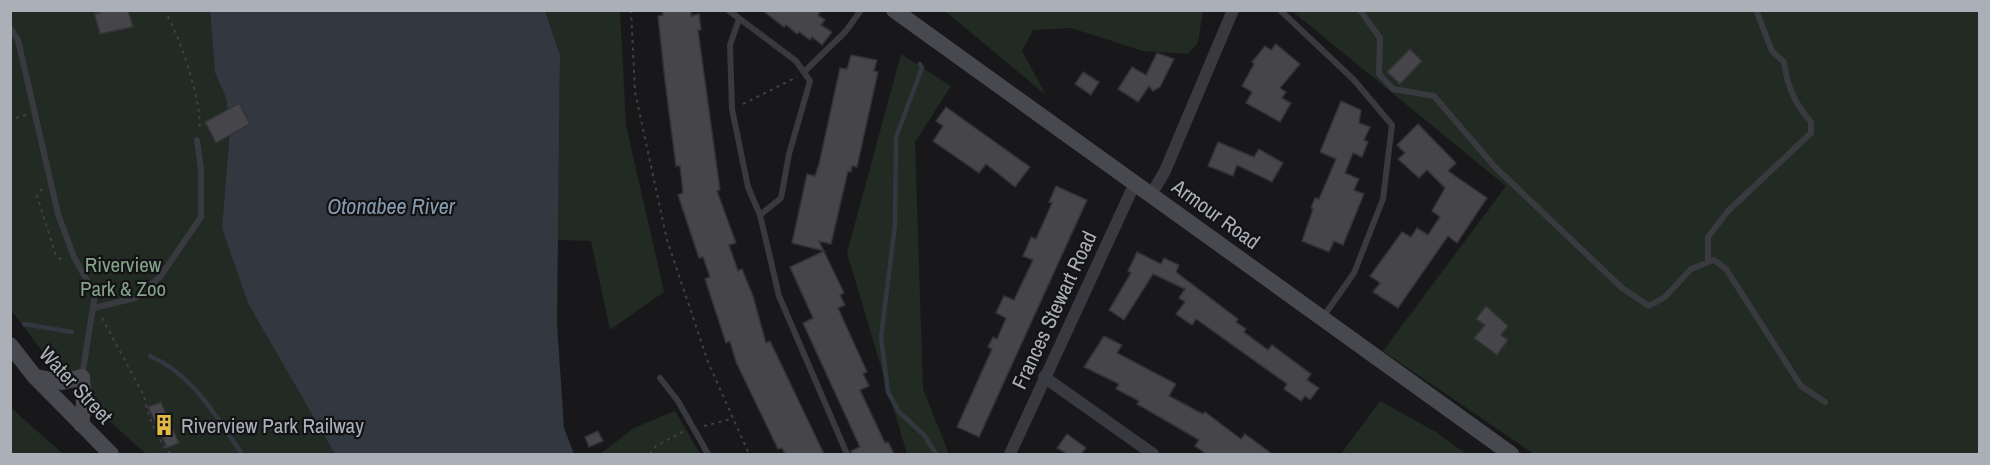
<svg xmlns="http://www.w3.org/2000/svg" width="1990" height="465" font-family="'Archivo Narrow',sans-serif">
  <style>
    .green { fill: #222a24 }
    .water { fill: #31383f }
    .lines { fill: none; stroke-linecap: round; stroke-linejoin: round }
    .stream { stroke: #31383f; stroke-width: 4.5 }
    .building { fill: #45454a; stroke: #333236; stroke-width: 1.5 }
    .path { stroke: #3f4146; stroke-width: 2; stroke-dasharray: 3 4.5; stroke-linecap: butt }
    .lane { stroke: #393a3f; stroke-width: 6 }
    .street { stroke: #393a3f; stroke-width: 12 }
    .secondary { stroke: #48494e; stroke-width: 16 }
    .labels { text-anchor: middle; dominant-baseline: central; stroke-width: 4.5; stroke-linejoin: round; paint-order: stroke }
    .street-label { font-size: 21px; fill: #abafb8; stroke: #131315 }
    .park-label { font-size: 21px; fill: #84a288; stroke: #131315 }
    .poi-label { font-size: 21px; fill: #abafb8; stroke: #131315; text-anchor: start }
    .water-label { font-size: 22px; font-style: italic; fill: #869ab0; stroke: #131315 }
  </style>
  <rect width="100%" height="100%" fill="#18181a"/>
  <g class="green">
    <polygon points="1203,10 1198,43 1188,54 1143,51 1071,28 1033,30 1022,51 1046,95 945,11"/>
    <polygon points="11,11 210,11 215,73 226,98 230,128 222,228 335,454 146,454 65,381 11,310"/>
    <polygon points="545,11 620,11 626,125 664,292 610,330 591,241 558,240 560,55"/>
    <polygon points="1292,11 1979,11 1979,454 1534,454 1383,351 1506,186"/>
    <polygon points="901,54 951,86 915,142 923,389 949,454 907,454 847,253"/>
    <polygon points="1380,401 1436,432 1466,454 1341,454"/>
    <polygon points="10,407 63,454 11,454"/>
    <polygon points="675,411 700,454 600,454 634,428"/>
  </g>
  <polygon class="water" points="210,11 545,11 560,55 557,324 564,428 574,454 335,454 248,303 222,228 230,128 226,98 215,73"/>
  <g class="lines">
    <g class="stream">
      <polyline points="920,64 922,68 896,137 895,225 881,337 888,392 899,412 924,435 936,454"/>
      <polyline points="24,324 72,332"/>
      <path d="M150 356C194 375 216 417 242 454"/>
    </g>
  </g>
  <g class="building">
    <polygon points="98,10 128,10 133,27 100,34 94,13 99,13"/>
    <polygon points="662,10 691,10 691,16 699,14 701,30 698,30 720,190 717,191 736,243 729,245 738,271 742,269 753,296 766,343 770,341 824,454 785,454 782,448 778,449 736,362 730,341 726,343 705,279 710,277 703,257 699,258 678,195 683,193 680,166 676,166 665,81 658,16 663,15"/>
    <polygon points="762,10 821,10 818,15 825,20 821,25 832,32 822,45 812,37 810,40 799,32 797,34 786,25 784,27"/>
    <polygon points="1276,44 1300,64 1280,88 1286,92 1282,98 1291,103 1280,122 1246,103 1252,92 1242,86 1254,64 1252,62 1265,46 1271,50"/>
    <polygon points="1410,49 1422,61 1400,84 1387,72"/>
    <polygon points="1157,53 1174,59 1160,87 1153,91 1149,86 1138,102 1118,89 1132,67 1146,75"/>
    <polygon points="851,55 877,60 874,71 878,72 857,167 852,166 851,172 848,171 831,244 819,241 844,293 840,295 845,305 838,308 867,372 863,374 869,386 860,390 885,443 888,442 894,454 852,454 851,451 860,447 803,323 813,318 790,267 824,251 792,243 807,174 815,176 819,164 840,68 847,69"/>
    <polygon points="1083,72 1099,82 1091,95 1075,84"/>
    <polygon points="1341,101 1361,110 1359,123 1370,127 1364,140 1368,142 1362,157 1353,153 1345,173 1359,179 1354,190 1364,194 1343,245 1334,241 1329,252 1302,241 1313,209 1311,208 1315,198 1319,199 1336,159 1320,152"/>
    <polygon points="239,103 250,124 216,143 205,122"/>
    <polygon points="946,107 1030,167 1015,187 986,164 979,173 933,141 943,126 936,121"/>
    <polygon points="1418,124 1456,163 1448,171 1487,198 1457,243 1448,236 1398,308 1373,292 1380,283 1370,276 1402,232 1411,237 1417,228 1428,235 1440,217 1432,211 1445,188 1427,170 1419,178 1398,159 1405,153 1397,145"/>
    <polygon points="1218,142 1254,157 1259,149 1283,163 1272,182 1237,165 1233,176 1208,166"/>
    <polygon points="1056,186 1087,200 979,437 957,427 992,349 988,347 993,337 997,339 1006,318 996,313 1004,296 1014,300 1033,260 1023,256 1031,237 1036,239 1052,203 1049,202"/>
    <polygon points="1137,252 1161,264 1164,258 1179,265 1176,272 1238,319 1236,322 1246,329 1244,332 1268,350 1272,345 1311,374 1307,380 1319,388 1310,400 1305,396 1301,401 1284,389 1287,384 1196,319 1192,325 1176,314 1185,302 1179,298 1185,289 1153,274 1124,320 1109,310 1131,273 1128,271"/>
    <polygon points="1486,306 1508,326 1501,335 1508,340 1497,355 1474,338 1485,325 1476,319"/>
    <polygon points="1104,336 1122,345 1117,353 1176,384 1169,396 1203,414 1205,412 1241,439 1245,434 1272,454 1206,454 1195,446 1199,440 1137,404 1139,401 1116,389 1119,384 1084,367"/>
    <polygon points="161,402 179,443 167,448 148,407"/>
    <polygon points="598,431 603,441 589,447 585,437"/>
    <polygon points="1067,434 1086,448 1081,454 1067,454 1057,448"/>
  </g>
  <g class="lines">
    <g class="path">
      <path d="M164 10C178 30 204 107 199 130"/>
      <polyline points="631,10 635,92 667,240 708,362 749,454"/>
      <polyline points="743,104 797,77"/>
      <polyline points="16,118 26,115"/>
      <polyline points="42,189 37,196 56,256 64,261"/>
      <path d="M102 318 144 396C148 415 157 441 171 454"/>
      <polyline points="704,426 731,419"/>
      <polyline points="650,454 656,446 684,431"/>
    </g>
    <g class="lane">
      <polyline points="728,10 796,61 810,81 789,154 781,198 760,215"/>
      <polyline points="1280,10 1354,80 1392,125 1383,199 1354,273 1323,317"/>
      <polyline points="1360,10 1380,38 1379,74 1393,89 1434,96 1494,166 1622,288 1649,306 1665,297 1691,269 1714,260 1726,269 1801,386 1825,402"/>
      <polyline points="739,19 730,45 732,109 748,187 760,215 779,296 847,454"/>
      <polyline points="10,28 18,40 58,214 74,257 95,295 82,376"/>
      <polyline points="805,71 846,31 861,10"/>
      <path d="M1708 262V237L1728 211 1811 133V122C1795 104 1787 86 1784 62L1772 51 1756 10"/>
      <polyline points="94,308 135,298 160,277 201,217 201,169 197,140"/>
      <polyline points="660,378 678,401 708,454"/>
    </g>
    <g class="street">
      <polyline points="1151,195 1165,171 1233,10"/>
      <polyline points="1044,377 1153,454"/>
      <polyline points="1010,454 1135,183"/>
    </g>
    <g class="secondary">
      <polyline points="894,10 1511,454"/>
      <polyline points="10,345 35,377 111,454"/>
      <polyline points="36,377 62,382 82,377 84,404 81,424"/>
    </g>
  </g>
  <defs>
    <symbol id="building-bare" viewBox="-9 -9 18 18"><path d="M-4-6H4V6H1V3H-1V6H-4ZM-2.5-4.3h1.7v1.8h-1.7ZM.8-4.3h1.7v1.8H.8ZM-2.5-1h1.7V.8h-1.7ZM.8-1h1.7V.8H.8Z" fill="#e3b947" stroke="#131315" stroke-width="2.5" paint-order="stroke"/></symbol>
  </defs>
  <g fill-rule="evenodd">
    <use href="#building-bare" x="149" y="410" width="30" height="30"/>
  </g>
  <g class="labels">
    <g class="street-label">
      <text transform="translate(1216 214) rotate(36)">Armour Road</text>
      <text transform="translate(1054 310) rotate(-65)">Frances Stewart Road</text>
      <text transform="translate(76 385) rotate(47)">Water Street</text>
    </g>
    <g class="park-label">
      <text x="123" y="264">Riverview<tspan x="123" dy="24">Park &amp; Zoo</tspan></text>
    </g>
    <g class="poi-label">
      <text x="181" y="425">Riverview Park Railway</text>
    </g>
    <g class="water-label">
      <text x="391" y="206">Otonabee River</text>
    </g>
  </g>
  <rect width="1990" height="465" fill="none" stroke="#abafb8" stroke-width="24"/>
</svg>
